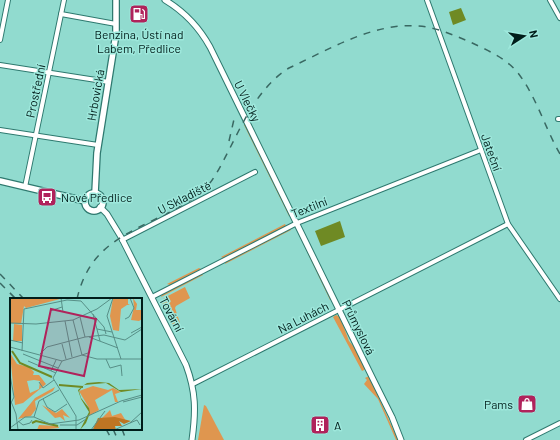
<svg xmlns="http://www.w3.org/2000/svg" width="560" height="440" font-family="Barlow,sans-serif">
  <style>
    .green { fill: #df964f }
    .water { fill: #6f8a24 }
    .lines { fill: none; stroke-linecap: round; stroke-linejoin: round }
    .minor-casing { stroke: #2e796f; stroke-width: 6 }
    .tertiary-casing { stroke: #2e796f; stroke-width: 7 }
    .secondary-casing { stroke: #2e796f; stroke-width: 8 }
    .minor { stroke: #fff; stroke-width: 4 }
    .tertiary { stroke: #fff; stroke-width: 5 }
    .secondary { stroke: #fff; stroke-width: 5.5 }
    .rail { stroke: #396862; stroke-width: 1.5; stroke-dasharray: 7 7; stroke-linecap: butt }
    .labels { text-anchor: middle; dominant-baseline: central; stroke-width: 3; stroke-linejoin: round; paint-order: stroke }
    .poi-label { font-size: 12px; fill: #001d1a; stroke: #9ee8dc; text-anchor: start }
    .street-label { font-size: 12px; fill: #001d1a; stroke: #9ee8dc }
    .inset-river { fill: none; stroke: #6f8a24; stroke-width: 2 }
    .inset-road { fill: none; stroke: #578f87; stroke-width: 1 }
    .view { fill: #b0225b; fill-opacity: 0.15; stroke: #b0225b; stroke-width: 2 }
    .inset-edge { fill: none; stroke: #001d1a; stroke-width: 2 }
  </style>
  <rect width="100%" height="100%" fill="#91dbcf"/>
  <g class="green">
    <polygon points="244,123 290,216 289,216 244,125"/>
    <polygon points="285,224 286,226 223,258 221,257"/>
    <polygon points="290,229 291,230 225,264 226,261"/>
    <polygon points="299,232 331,300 330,300 298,233"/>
    <polygon points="199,268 201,269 170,285 167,284"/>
    <polygon points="202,273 203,275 161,297 162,294"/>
    <polygon points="185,287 190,298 176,306 175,308 180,323 173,326 162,303 164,298"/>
    <polygon points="336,315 340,317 349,341 355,348 366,369 362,371 333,317"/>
    <polygon points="369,376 398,440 396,440 378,399 364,384 367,380 365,378"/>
    <polygon points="204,405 206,406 224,440 198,440"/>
  </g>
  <g class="water">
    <polygon points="461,8 466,20 453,25 449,12"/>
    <polygon points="340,221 345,237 321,246 315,231"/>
  </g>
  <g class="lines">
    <defs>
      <g id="minor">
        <polyline points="427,0 508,224 560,299"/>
        <polyline points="550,0 560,18"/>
        <polyline points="61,14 116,24"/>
        <polyline points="0,40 8,0"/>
        <polyline points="0,65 109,82"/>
        <polyline points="558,119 560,119"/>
        <polyline points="0,130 98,145"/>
        <polyline points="25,187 64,0"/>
        <polyline points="122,240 255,172"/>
        <polyline points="152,297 297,223 481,150"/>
        <polyline points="193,384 508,224"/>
        <polyline points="526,440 560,423"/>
      </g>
      <g id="tertiary">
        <path d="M165 0C185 12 199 27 210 47L373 379 392 417 401 440"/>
        <path d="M100 207 107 214 121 237 186 365C196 392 196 411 192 440"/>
      </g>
      <g id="secondary">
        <polyline points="0,181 85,201"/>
        <polyline points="95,193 97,153 116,34 116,0"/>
        <circle cx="94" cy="202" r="9"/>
      </g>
    </defs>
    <use href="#minor" class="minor-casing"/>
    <use href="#tertiary" class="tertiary-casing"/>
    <use href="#secondary" class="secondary-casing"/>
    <use href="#minor" class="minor"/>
    <use href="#tertiary" class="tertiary"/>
    <use href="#secondary" class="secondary"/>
    <g class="rail">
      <polyline points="229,141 235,115"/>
      <polyline points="0,274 24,299"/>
      <polyline points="0,283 16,299"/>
      <path d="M77 299C89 246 126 234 170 212 180 206 192 201 201 193 214 181 221 165 229 150 244 120 260 86 289 68 332 48 379 19 427 27 442 30 456 36 470 42 487 50 506 58 518 73 536 96 545 128 560 154"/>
      <polyline points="106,429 112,440"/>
      <polyline points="113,429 118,440"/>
      <polyline points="122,429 126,440"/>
    </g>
  </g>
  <defs>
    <symbol id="fuel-square" viewBox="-11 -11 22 22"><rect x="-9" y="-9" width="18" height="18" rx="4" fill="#b0225b" stroke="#9ee8dc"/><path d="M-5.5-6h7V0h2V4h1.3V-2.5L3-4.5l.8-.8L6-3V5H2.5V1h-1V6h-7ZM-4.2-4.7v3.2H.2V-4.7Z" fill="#fff"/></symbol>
    <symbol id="bus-square" viewBox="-11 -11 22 22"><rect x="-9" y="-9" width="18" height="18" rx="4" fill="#b0225b" stroke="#9ee8dc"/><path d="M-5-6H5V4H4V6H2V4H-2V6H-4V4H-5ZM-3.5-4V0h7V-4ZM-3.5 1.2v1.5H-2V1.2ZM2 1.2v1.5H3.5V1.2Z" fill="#fff"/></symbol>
    <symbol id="shop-square" viewBox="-11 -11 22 22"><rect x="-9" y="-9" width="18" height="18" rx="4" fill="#b0225b" stroke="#9ee8dc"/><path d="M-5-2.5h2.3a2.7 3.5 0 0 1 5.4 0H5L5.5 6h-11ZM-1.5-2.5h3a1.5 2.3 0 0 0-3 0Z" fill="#fff"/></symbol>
    <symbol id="building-square" viewBox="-11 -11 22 22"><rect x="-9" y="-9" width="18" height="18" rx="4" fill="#b0225b" stroke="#9ee8dc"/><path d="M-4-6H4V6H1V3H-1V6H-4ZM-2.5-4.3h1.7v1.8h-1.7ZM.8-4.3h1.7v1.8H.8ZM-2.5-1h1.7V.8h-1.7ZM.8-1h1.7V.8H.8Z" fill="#fff"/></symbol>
  </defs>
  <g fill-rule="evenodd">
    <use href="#fuel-square" x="128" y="3" width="22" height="22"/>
    <use href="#bus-square" x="36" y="186" width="22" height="22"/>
    <use href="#shop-square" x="516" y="393" width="22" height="22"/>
    <use href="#building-square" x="309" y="414" width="22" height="22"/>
  </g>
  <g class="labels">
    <g class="poi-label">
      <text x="139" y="34" text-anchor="middle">Benzina, Ústí nad<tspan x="139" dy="14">Labem, Předlice</tspan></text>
      <text x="61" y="197">Nové Předlice</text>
      <text x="513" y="404" text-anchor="end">Pams</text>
      <text x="334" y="425">A</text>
    </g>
    <g class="street-label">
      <text transform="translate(35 91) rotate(-78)">Prostřední</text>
      <text transform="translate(95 95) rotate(-80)">Hrbovická</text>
      <text transform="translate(248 101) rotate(64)">U Vlečky</text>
      <text transform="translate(492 152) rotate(70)">Jateční</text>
      <text transform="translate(184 197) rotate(-27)">U Skladiště</text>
      <text transform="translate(309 207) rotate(-22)">Textilní</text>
      <text transform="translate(172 314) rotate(62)">Tovární</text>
      <text transform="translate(303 317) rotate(-27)">Na Luhách</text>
      <text transform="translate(359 327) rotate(64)">Průmyslová</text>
    </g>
  </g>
  <g transform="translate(10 298)">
    <rect width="132" height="132" fill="#91dbcf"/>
    <path d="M0 0H49L50 1 16 10 14 8 11 26 0 25ZM103 0H118V6L120 7H117L111 11 109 33 103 32 100 18ZM123 0 127 6 126 12H131L132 21 129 23 121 22 124 9ZM4 26 12 27V43H3ZM0 55 7 66 19 69 24 74 23 77H29L36 86 13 105 5 107ZM24 82 30 83 29 91 20 95 17 83ZM83 88 98 92 103 90 111 94 105 96 108 104H105L102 92 85 102 89 112 79 118V110L69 93ZM45 89 43 93 25 103 26 111 21 118 8 121 25 100ZM32 107 46 115 52 111 60 120 53 117 55 123 50 119 45 120ZM100 112 102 118 111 115 116 123 90 122ZM29 127 48 128 49 130 27 132Z" fill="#df964f" fill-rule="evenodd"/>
    <path d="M105 119 121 123 114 126 109 123 112 128H105L106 132 83 131 88 120Z" fill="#be7523"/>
    <path d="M89 84 99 85 109 92 132 91 111 94 96 85 74 87 69 93 71 100 79 110 80 115 76 125 70 132 79 114 71 101 68 92 74 87 77 85Z" fill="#6f8a24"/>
    <path class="inset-river" d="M2 53 10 65 42 79M49 87 73 89M22 125 26 123 48 128"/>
    <path class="inset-road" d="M51 0 53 14M103 0 97 18 111 61M40 13 52 9M83 16 90 43M70 19 75 39M115 21 119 19 124 10 120 0M63 22 72 57 78 55M55 23 62 59M0 25 26 26 63 22 87 11 102 0M87 31 102 34M121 35 132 29M79 39 108 50M0 42 13 45M52 46 56 61M0 49 52 63M12 53 14 11 57 2 71 3 94 29 96 36M13 56 48 70M30 56 37 49 75 39 94 37 115 42 132 31M96 61 100 70 111 67 112 78M18 63 46 75M52 63 72 57 87 61H132M52 63 43 80 66 118V132M41 73 46 62M0 77 4 99 0 107M29 84 33 90 44 82M0 101 6 116 8 132M33 101 37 109 45 114 57 106M113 104 132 99M24 119 29 103 49 92M8 123 13 127 20 125 22 122M120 125 127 122 130 127M50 127H67L76 121M0 130 15 119H24L40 126 69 122 111 103 132 97M81 132 95 113M104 132 120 125 132 114"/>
    <path class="view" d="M41 11 86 21 74 78 29 68Z"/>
    <rect width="132" height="132" class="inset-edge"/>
  </g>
  <g transform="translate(524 36) rotate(78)" stroke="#9ee8dc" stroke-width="3" paint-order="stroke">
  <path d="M0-3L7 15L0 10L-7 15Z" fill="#001d1a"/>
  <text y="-6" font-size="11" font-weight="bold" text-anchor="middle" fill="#001d1a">N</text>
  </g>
</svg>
